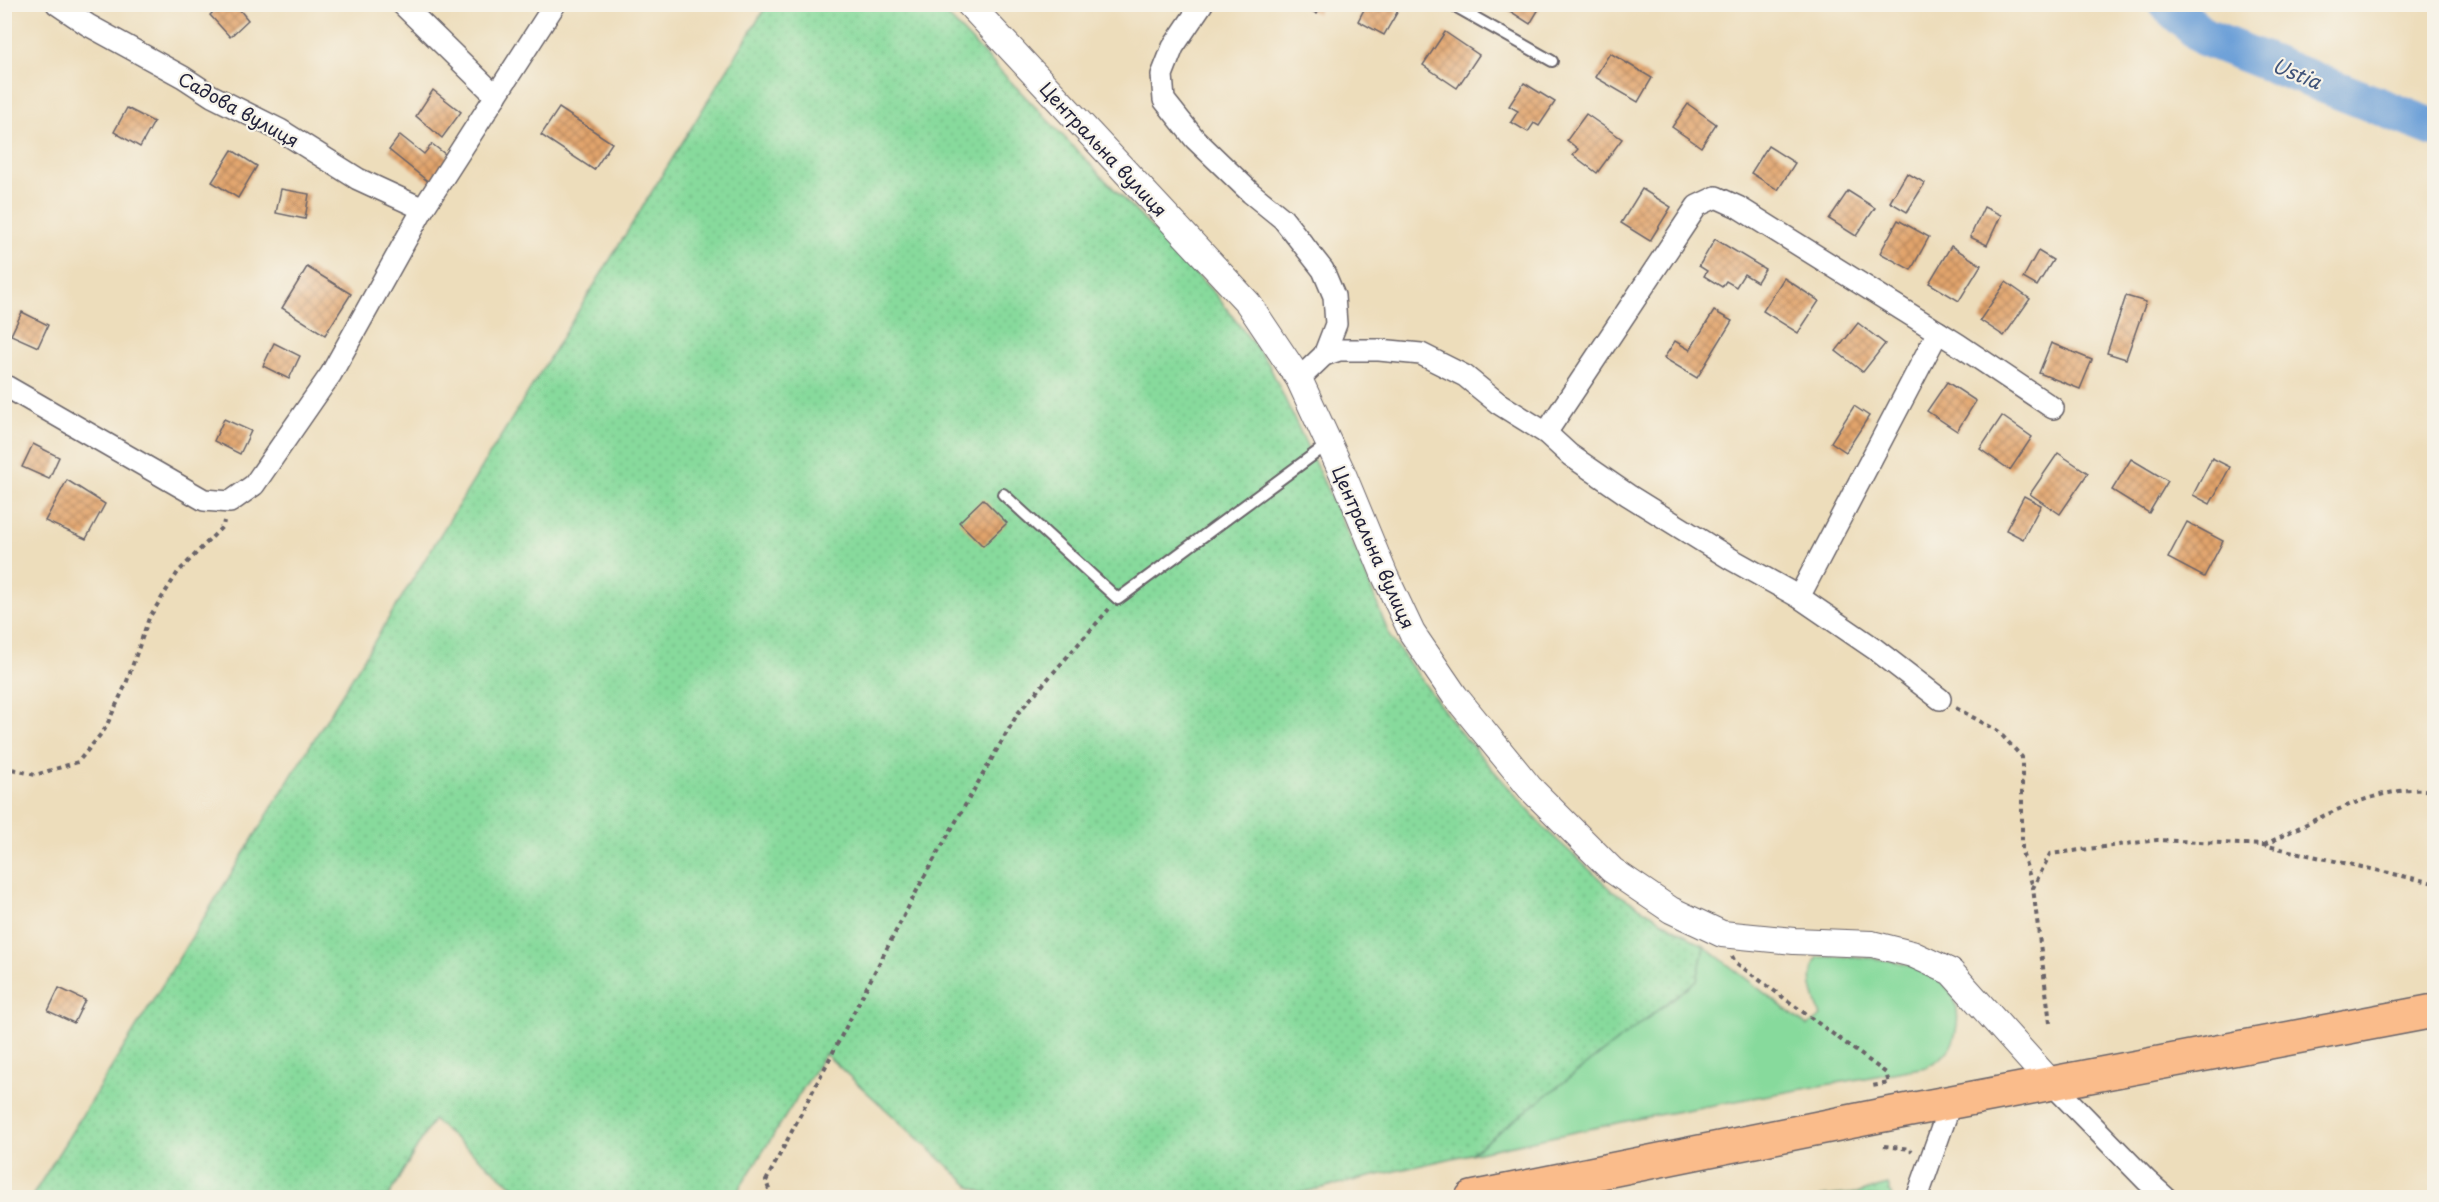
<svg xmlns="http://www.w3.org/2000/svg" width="2439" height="1202" font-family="'Playpen Sans',sans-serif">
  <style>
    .grass { fill: #87da9c; stroke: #547e6c; stroke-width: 1.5 }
    .garden { fill: url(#garden-dots); stroke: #547e6c; stroke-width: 1.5 }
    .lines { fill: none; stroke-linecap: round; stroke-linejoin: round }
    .river { stroke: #6da0d8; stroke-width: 38 }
    .building { fill: url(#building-cross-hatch) }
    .service-casing { stroke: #696368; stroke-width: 14 }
    .minor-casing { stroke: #696368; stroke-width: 24 }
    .tertiary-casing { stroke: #696368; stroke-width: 28 }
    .trunk-casing { stroke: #696368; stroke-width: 36 }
    .path { stroke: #696368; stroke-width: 4; stroke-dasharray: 4.5 4.5; stroke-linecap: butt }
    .service { stroke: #fff; stroke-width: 10 }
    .minor { stroke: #fff; stroke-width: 21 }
    .tertiary { stroke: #fff; stroke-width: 26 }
    .trunk { stroke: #fabc8b; stroke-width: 33 }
    .labels { text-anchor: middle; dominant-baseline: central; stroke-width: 4.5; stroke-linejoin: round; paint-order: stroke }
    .street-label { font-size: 18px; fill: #22223b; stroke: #f7f3e8 }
    .water-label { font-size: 20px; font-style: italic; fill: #40547a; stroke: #f7f3e8 }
  </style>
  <defs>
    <pattern id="garden-dots" width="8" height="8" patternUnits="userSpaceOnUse" patternTransform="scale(1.5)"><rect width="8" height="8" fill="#87da9c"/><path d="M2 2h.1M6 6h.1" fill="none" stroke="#74bb87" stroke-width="1.8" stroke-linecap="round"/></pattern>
    <pattern id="building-cross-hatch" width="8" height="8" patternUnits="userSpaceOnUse" patternTransform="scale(1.5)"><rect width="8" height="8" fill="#e2a46c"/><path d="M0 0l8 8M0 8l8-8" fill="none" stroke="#b7855a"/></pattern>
  </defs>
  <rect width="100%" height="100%" fill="#f7f3e8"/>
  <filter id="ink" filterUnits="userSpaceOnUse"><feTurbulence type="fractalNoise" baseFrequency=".0167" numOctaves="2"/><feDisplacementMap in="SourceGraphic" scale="12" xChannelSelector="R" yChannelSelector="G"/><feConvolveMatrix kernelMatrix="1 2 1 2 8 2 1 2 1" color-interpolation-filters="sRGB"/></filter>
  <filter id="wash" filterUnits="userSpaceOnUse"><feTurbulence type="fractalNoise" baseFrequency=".008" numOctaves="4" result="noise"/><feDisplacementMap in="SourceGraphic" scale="24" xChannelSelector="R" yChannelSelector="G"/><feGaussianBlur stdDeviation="1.35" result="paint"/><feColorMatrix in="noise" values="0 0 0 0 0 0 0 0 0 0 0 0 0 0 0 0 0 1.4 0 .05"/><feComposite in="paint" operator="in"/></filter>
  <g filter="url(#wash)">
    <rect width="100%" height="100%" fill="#edddbb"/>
    <path class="grass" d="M1704 946 1807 1026 1821 1016C1814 995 1805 977 1818 957 1863 955 1966 957 1957 1025 1954 1048 1947 1056 1926 1067L1641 1118 1470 1154 1697 980Z"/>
    <g class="garden">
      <polygon points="767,5 937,5 1216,295 1268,363 1357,553 1390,637 1459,731 1545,829 1613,891 1704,946 1697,980 1470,1154 1282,1197 993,1197 971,1187 825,1054 734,1197 526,1197 433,1120 388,1197 31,1198"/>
      <polygon points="1888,1185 1892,1197 1819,1197 1858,1193"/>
    </g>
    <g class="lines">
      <polyline class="river" points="2167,4 2204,37 2434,128"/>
    </g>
    <g id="blocks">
      <g class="building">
        <polygon points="222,4 235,4 248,20 230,37 210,15"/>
        <polygon points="1299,4 1323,4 1317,14"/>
        <polygon points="1367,4 1387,4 1398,11 1384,35 1358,21"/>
        <polygon points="1499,4 1542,4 1530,24"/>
        <polygon points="1445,32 1479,55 1457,88 1423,65"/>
        <polygon points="1610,53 1652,78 1638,102 1595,77"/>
        <polygon points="1524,83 1555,102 1539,126 1534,123 1528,132 1511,122 1518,111 1509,106"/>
        <polygon points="433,90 461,112 442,138 416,116"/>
        <polygon points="1688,104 1716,124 1701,147 1672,127"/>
        <polygon points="127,108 154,122 140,147 114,132"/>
        <polygon points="559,108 612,143 594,170 541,135"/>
        <polygon points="1586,114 1622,139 1597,173 1573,155 1578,149 1567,140"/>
        <polygon points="400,135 424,154 432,144 450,158 430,183 389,150"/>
        <polygon points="1768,146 1795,163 1778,190 1751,173"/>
        <polygon points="232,150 257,166 238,198 212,182"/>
        <polygon points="1907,173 1925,183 1907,212 1890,202"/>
        <polygon points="281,189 309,194 305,219 276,213"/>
        <polygon points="1642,189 1671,207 1650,241 1621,223"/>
        <polygon points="1848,191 1875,208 1856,236 1829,219"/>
        <polygon points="1984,207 2001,215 1987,245 1970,237"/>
        <polygon points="1898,220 1929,237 1911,270 1880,253"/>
        <polygon points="1715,239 1765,269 1757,282 1744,274 1736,287 1726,281 1722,287 1704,276 1707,271 1699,266"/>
        <polygon points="1951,246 1981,265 1959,301 1929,283"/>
        <polygon points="2038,251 2053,260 2037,286 2023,278"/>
        <polygon points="307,267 351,294 325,335 282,308"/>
        <polygon points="1784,278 1819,301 1798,333 1763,311"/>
        <polygon points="2006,282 2030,299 2004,336 1980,320"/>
        <polygon points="2126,296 2146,302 2126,359 2107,353"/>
        <polygon points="1714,311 1732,321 1697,378 1664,358 1675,341 1690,350"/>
        <polygon points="22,312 48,325 38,347 11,335"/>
        <polygon points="1858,323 1885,344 1863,372 1836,351"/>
        <polygon points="274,343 300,356 289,379 263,366"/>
        <polygon points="2051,343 2092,360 2080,389 2039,373"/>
        <polygon points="1947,382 1976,401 1957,431 1927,411"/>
        <polygon points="1854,406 1869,416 1846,452 1831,442"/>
        <polygon points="2002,416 2032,437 2010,470 1980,449"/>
        <polygon points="224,419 251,431 240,454 214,441"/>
        <polygon points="33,444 59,457 49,479 22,467"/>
        <polygon points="2058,453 2088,473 2060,514 2030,494"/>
        <polygon points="2212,458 2230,467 2210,504 2193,495"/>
        <polygon points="2131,459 2168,481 2149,513 2112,490"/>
        <polygon points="67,480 105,504 86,539 45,521"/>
        <polygon points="2024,496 2041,505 2023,539 2006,530"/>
        <polygon points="983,499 1007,523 983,546 959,522"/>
        <polygon points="2187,522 2223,541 2204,577 2168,558"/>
        <polygon points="59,988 85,1000 74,1023 48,1011"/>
      </g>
    </g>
  </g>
  <g filter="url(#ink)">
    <use href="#blocks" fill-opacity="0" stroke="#696368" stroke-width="1.5"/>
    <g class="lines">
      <defs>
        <g id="service">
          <polyline points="1451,4 1552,61"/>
          <polyline points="1003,494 1118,599 1328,444"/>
        </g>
        <g id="minor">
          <polyline points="57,4 88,25 183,77 212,96 280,130 358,179 423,209"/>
          <polyline points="402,4 496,96"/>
          <polyline points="1202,4 1173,47 1162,75 1164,100 1195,139 1251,193 1283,219 1323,270 1334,296 1336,324 1324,355 1299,379"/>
          <polyline points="1324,355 1339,350 1379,350 1421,354 1465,376 1498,403 1546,433 1570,455 1628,495 1731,559 1799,597 1875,649 1940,699"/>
          <polyline points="4,385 204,500 230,502 254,485 331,374 423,209 555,4"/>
          <polyline points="1546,433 1697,206 1716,197 1738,207 1959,345 2053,408"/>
          <polyline points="1799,597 1938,332"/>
          <polyline points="2052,1084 2146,1180 2166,1198"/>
          <polyline points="1917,1198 1951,1102"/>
        </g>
        <polyline id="tertiary" points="969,4 1248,303 1299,379 1342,472 1385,576 1412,633 1455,696 1530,788 1612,870 1671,910 1722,934 1794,941 1872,944 1912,954 1951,972 2052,1084"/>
        <polyline id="trunk" points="1472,1198 1878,1116 2434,1011"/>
      </defs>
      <use href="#service" class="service-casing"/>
      <use href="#minor" class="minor-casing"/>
      <use href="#tertiary" class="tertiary-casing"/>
      <use href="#trunk" class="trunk-casing"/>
      <g class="path">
        <polyline points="1956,708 1998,731 2022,757 2022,852 2033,887"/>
        <polyline points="4,767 35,775 78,762 105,729 126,684 149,618 178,572 223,526 224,521"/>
        <path d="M2264 845C2311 822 2381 782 2434 791"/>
        <polyline points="1732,956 1735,962 1886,1073 1889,1083 1872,1086"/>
        <polyline points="2050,1023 2033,888 2050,854 2157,840 2263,845 2434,883"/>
        <polyline points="1884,1146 1910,1149 1912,1151"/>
        <polyline points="772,1198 766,1181 924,877 1018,713 1109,609"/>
      </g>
      <use href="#service" class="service"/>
      <use href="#minor" class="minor"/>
      <use href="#tertiary" class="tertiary"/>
      <use href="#trunk" class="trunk"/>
    </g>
  </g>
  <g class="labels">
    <g class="street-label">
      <text transform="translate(239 109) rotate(29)">Садова вулиця</text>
      <text transform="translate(1104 149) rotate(47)">Центральна вулиця</text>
      <text transform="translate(1374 547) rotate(66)">Центральна вулиця</text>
    </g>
    <g class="water-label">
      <text transform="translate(2297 73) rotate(22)">Ustia</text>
    </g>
  </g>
  <rect width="2439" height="1202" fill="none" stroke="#f7f3e8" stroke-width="24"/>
</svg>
